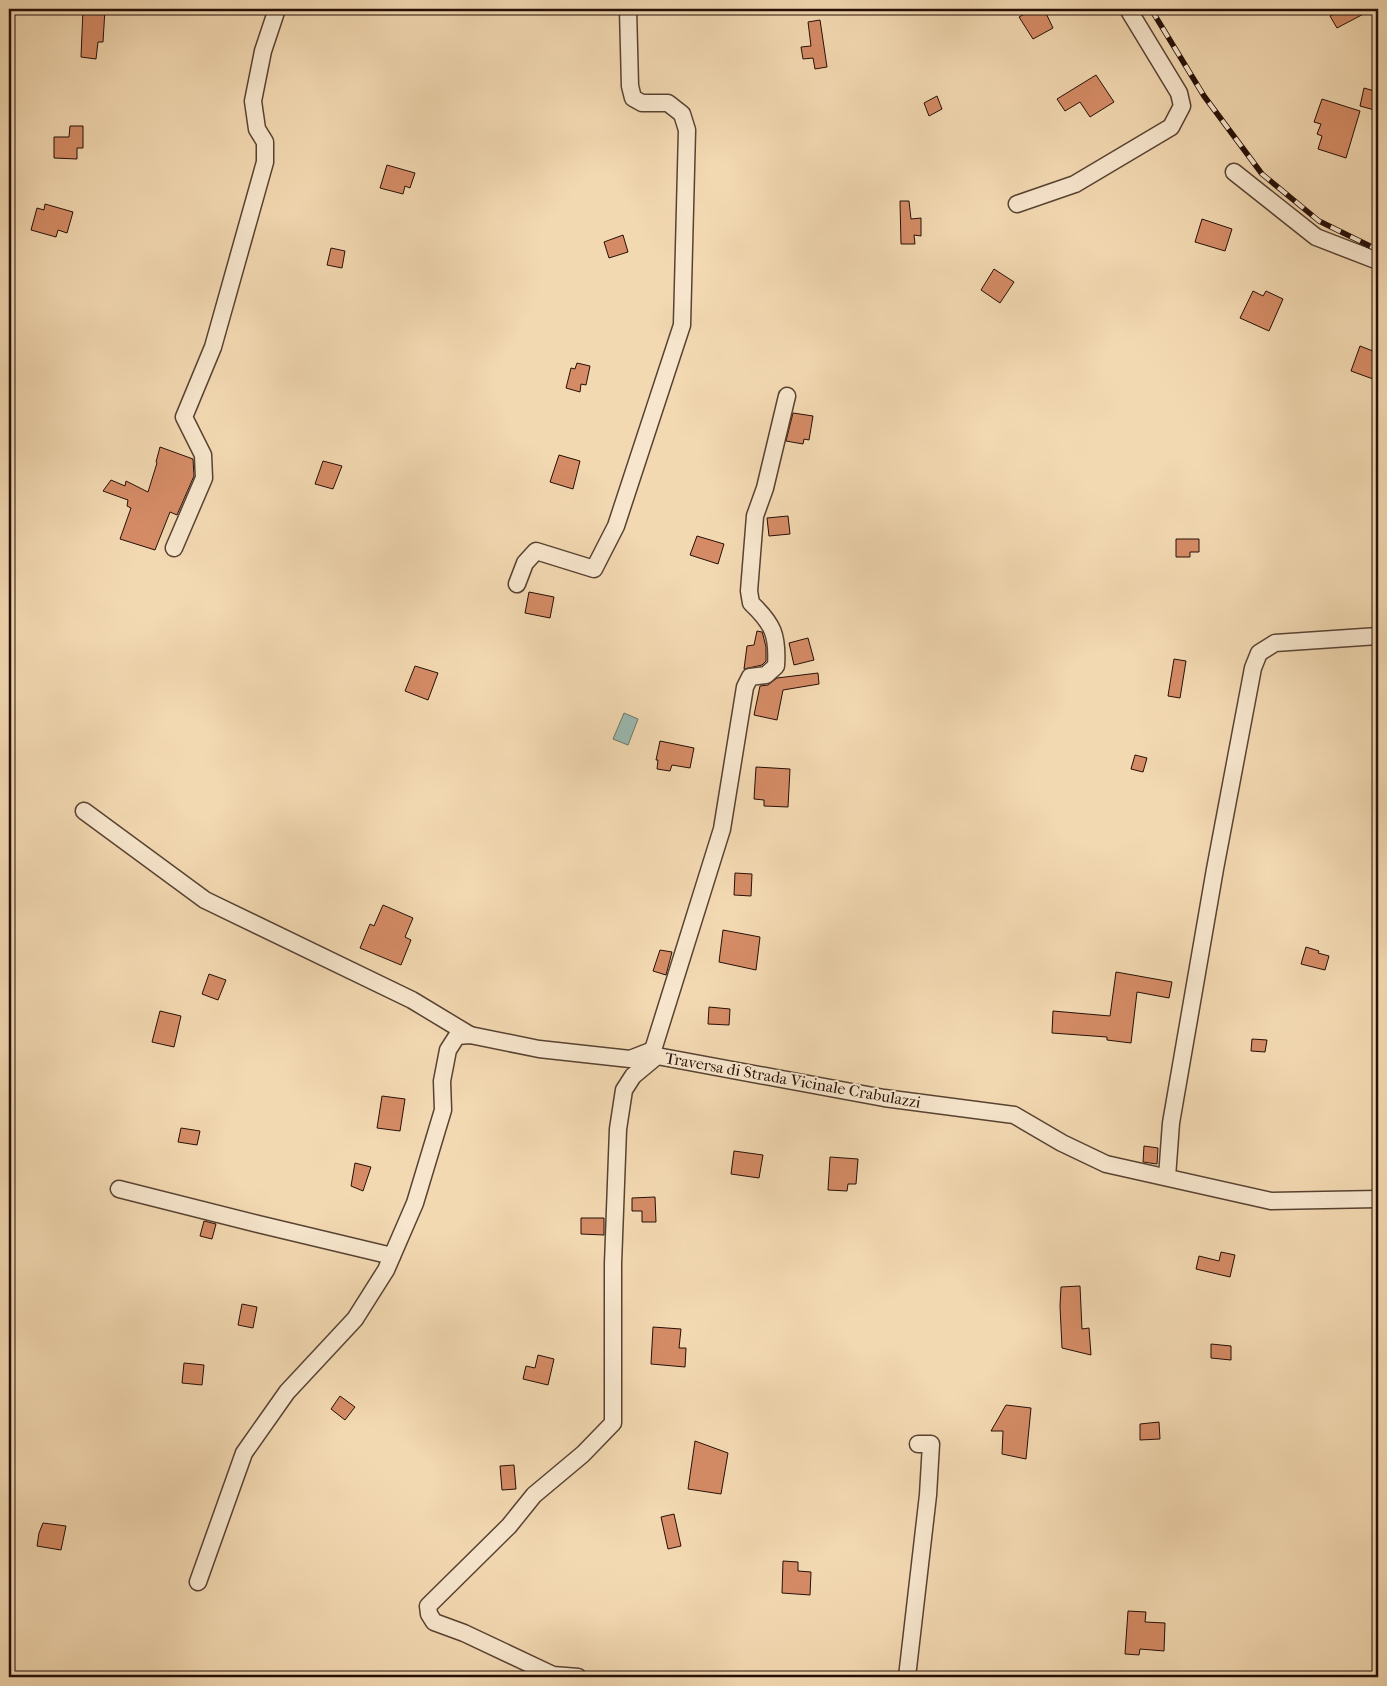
<svg xmlns="http://www.w3.org/2000/svg" width="1387" height="1686" font-family="'IM FELL French Canon',serif">
  <style>
    .water { fill: #9bbab0; stroke: #6c766c }
    .building { fill: #d58c66; stroke: #250f07 }
    .lines { fill: none; stroke-linecap: round; stroke-linejoin: round }
    .street-casing { stroke: #584232; stroke-width: 19 }
    .street { stroke: #f7e6cd; stroke-width: 16 }
    .rail-casing { stroke: #250f07; stroke-width: 5.5 }
    .rail { stroke: #f7e6cd; stroke-width: 4; stroke-dasharray: 11; stroke-linecap: butt }
    .labels { text-anchor: middle; dominant-baseline: central; stroke-width: 4; stroke-linejoin: round; paint-order: stroke }
    .street-label { font-size: 16px; fill: #250f07; stroke: #f7e6cd }
  </style>
  <rect width="100%" height="100%" fill="#f3d9b2"/>
  <filter id="stains"><feTurbulence type="fractalNoise" baseFrequency=".004" numOctaves="4"/><feColorMatrix values="0 0 0 0 .2 0 0 0 0 .09 0 0 0 0 .02 0 0 0 .5 -.17"/></filter>
  <radialGradient id="worn" r=".72"><stop offset=".6" stop-color="#630" stop-opacity="0"/><stop offset="1" stop-color="#630" stop-opacity=".3"/></radialGradient>
  <polygon class="water" points="624,713 638,719 628,745 613,739"/>
  <g class="building">
    <polygon points="83,9 105,9 103,42 98,42 96,59 81,57"/>
    <polygon points="1034,9 1044,9 1053,28 1033,39 1019,17"/>
    <polygon points="1344,9 1373,9 1337,28 1330,16"/>
    <polygon points="820,20 827,67 815,69 813,58 803,59 801,47 811,46 808,22"/>
    <polygon points="1096,75 1114,102 1090,117 1080,102 1065,111 1057,99"/>
    <polygon points="1364,88 1378,92 1378,111 1360,106"/>
    <polygon points="937,96 942,109 929,116 924,103"/>
    <polygon points="1322,99 1360,111 1346,158 1318,149 1322,136 1317,134 1321,124 1314,122"/>
    <polygon points="70,126 83,126 83,148 77,148 77,159 54,158 54,137 69,137"/>
    <polygon points="387,165 415,173 410,188 405,186 403,194 380,188"/>
    <polygon points="900,201 909,201 911,219 921,218 921,236 914,235 915,244 901,244"/>
    <polygon points="45,204 73,212 67,233 58,230 56,237 31,230 37,208 44,210"/>
    <polygon points="1202,219 1232,229 1225,251 1195,242"/>
    <polygon points="623,235 628,252 609,258 604,242"/>
    <polygon points="331,248 345,251 342,268 327,265"/>
    <polygon points="994,269 1014,282 1000,303 981,290"/>
    <polygon points="1253,291 1263,296 1266,291 1283,299 1269,331 1240,318"/>
    <polygon points="1360,346 1378,353 1378,364 1373,379 1351,371"/>
    <polygon points="577,363 590,366 586,385 581,384 580,392 566,388 571,368 575,369"/>
    <polygon points="793,413 813,416 809,440 804,439 803,444 786,441"/>
    <polygon points="160,447 193,459 194,476 177,515 170,512 155,550 120,539 131,508 127,506 128,500 103,491 111,480 125,486 126,481 148,492 157,463 156,462"/>
    <polygon points="559,455 580,461 573,489 550,482"/>
    <polygon points="323,461 342,466 333,489 315,484"/>
    <polygon points="788,516 790,534 769,536 767,518"/>
    <polygon points="697,536 724,544 718,564 690,555"/>
    <polygon points="1176,539 1199,539 1199,552 1190,552 1190,557 1176,557"/>
    <polygon points="529,592 554,597 550,618 525,613"/>
    <polygon points="757,631 762,632 763,635 766,647 766,661 762,665 744,669 747,646 754,645"/>
    <polygon points="808,638 814,660 794,665 789,643"/>
    <polygon points="1174,659 1186,661 1180,698 1168,696"/>
    <polygon points="415,666 438,673 428,700 405,691"/>
    <polygon points="818,673 819,684 783,690 777,720 754,715 760,686 768,685 777,678"/>
    <polygon points="660,741 694,748 690,768 672,765 670,771 657,769 658,760 656,760"/>
    <polygon points="1135,755 1147,758 1143,772 1131,769"/>
    <polygon points="756,767 790,769 788,807 764,806 764,800 754,799"/>
    <polygon points="735,873 752,874 751,896 734,895"/>
    <polygon points="383,905 413,918 405,937 411,940 401,965 360,948 370,924 374,926"/>
    <polygon points="723,930 760,937 756,970 719,962"/>
    <polygon points="1306,947 1319,951 1318,953 1329,956 1325,970 1301,964"/>
    <polygon points="660,950 672,952 666,975 653,971"/>
    <polygon points="1116,972 1172,982 1169,998 1137,992 1131,1043 1107,1040 1107,1037 1052,1033 1053,1011 1110,1016"/>
    <polygon points="209,974 226,980 218,1000 202,994"/>
    <polygon points="709,1007 730,1009 729,1025 708,1024"/>
    <polygon points="160,1011 181,1016 174,1047 152,1042"/>
    <polygon points="1252,1039 1267,1040 1265,1052 1251,1051"/>
    <polygon points="382,1096 405,1099 400,1131 377,1128"/>
    <polygon points="181,1128 200,1131 197,1145 178,1142"/>
    <polygon points="1144,1146 1158,1148 1157,1164 1143,1162"/>
    <polygon points="734,1151 763,1155 759,1178 731,1174"/>
    <polygon points="830,1157 858,1159 856,1184 848,1184 847,1191 828,1190"/>
    <polygon points="355,1163 371,1167 363,1191 351,1186"/>
    <polygon points="655,1197 656,1222 642,1222 642,1211 632,1211 632,1198"/>
    <polygon points="581,1218 604,1218 604,1235 581,1234"/>
    <polygon points="204,1221 216,1224 212,1239 200,1236"/>
    <polygon points="1221,1252 1235,1255 1230,1277 1196,1269 1199,1256 1219,1261"/>
    <polygon points="1080,1286 1082,1329 1089,1328 1091,1355 1062,1348 1060,1306 1061,1287"/>
    <polygon points="242,1304 257,1307 253,1328 238,1325"/>
    <polygon points="653,1327 681,1329 679,1348 686,1348 685,1367 651,1364"/>
    <polygon points="1211,1344 1231,1346 1231,1360 1211,1358"/>
    <polygon points="538,1355 554,1359 548,1385 523,1379 526,1366 535,1368"/>
    <polygon points="184,1363 204,1365 202,1385 182,1383"/>
    <polygon points="340,1396 355,1407 345,1420 331,1409"/>
    <polygon points="1006,1405 1031,1408 1026,1459 1002,1454 1003,1431 991,1431"/>
    <polygon points="1159,1422 1160,1439 1140,1440 1140,1424"/>
    <polygon points="695,1441 728,1453 721,1494 688,1489"/>
    <polygon points="514,1465 516,1489 502,1490 500,1466"/>
    <polygon points="674,1514 681,1546 668,1549 661,1517"/>
    <polygon points="43,1523 66,1526 61,1550 37,1546 39,1533"/>
    <polygon points="783,1561 798,1562 798,1571 811,1572 810,1595 782,1593"/>
    <polygon points="1128,1611 1146,1612 1145,1622 1165,1623 1164,1651 1140,1649 1139,1655 1125,1654"/>
  </g>
  <g class="lines">
    <defs>
      <g id="street">
        <polyline points="1234,172 1316,237 1378,261"/>
        <polyline points="1017,204 1075,184 1171,127 1182,106 1179,93 1128,9"/>
        <path d="M787 396 765 488 755 516 749 591 751 603C773 624 778 635 776 666L766 675 750 677 745 687 722 829 653 1050 657 1056 884 1098 1014 1115 1062 1143 1106 1164 1271 1201 1378 1199"/>
        <polyline points="174,548 204,478 203,455 184,417 213,347 265,162 265,142 257,129 253,101 263,51 277,9"/>
        <polyline points="517,584 525,563 536,551 594,569 616,526 682,325 687,130 682,114 668,103 642,103 633,98 630,86 628,9"/>
        <polyline points="84,811 205,900 412,1000 470,1035"/>
        <polyline points="1167,1177 1171,1123 1215,869 1253,668 1259,653 1275,643 1378,636"/>
        <polyline points="119,1189 258,1224 392,1256"/>
        <polyline points="198,1582 244,1453 287,1392 355,1319 386,1270 415,1203 443,1110 442,1081 448,1050 457,1036 470,1035 539,1049 630,1059 653,1050"/>
        <polyline points="578,1677 553,1675 464,1633 434,1622 429,1614 428,1606 509,1526 534,1495 583,1454 613,1423 613,1264 618,1129 624,1090 633,1076 657,1056"/>
        <polyline points="907,1677 928,1495 931,1444 918,1444"/>
      </g>
    </defs>
    <use href="#street" class="street-casing"/>
    <use href="#street" class="street"/>
    <defs>
      <polyline id="rail" points="1151,9 1204,96 1262,174 1319,221 1378,250"/>
    </defs>
    <use href="#rail" class="rail-casing"/>
    <use href="#rail" class="rail"/>
  </g>
  <g class="labels">
    <g class="street-label">
      <text transform="translate(793 1080) rotate(10)">Traversa di Strada Vicinale Crabulazzi</text>
    </g>
  </g>
  <rect width="1387" height="1686" fill="none" stroke="#f3d9b2" stroke-width="30"/>
  <rect x="10" y="10" width="1367" height="1666" fill="none" stroke="#250f07" stroke-width="2.5"/>
  <rect x="15" y="15" width="1357" height="1656" fill="none" stroke="#250f07"/>
  <rect width="100%" height="100%" filter="url(#stains)"/>
  <rect width="100%" height="100%" fill="url(#worn)"/>
</svg>
